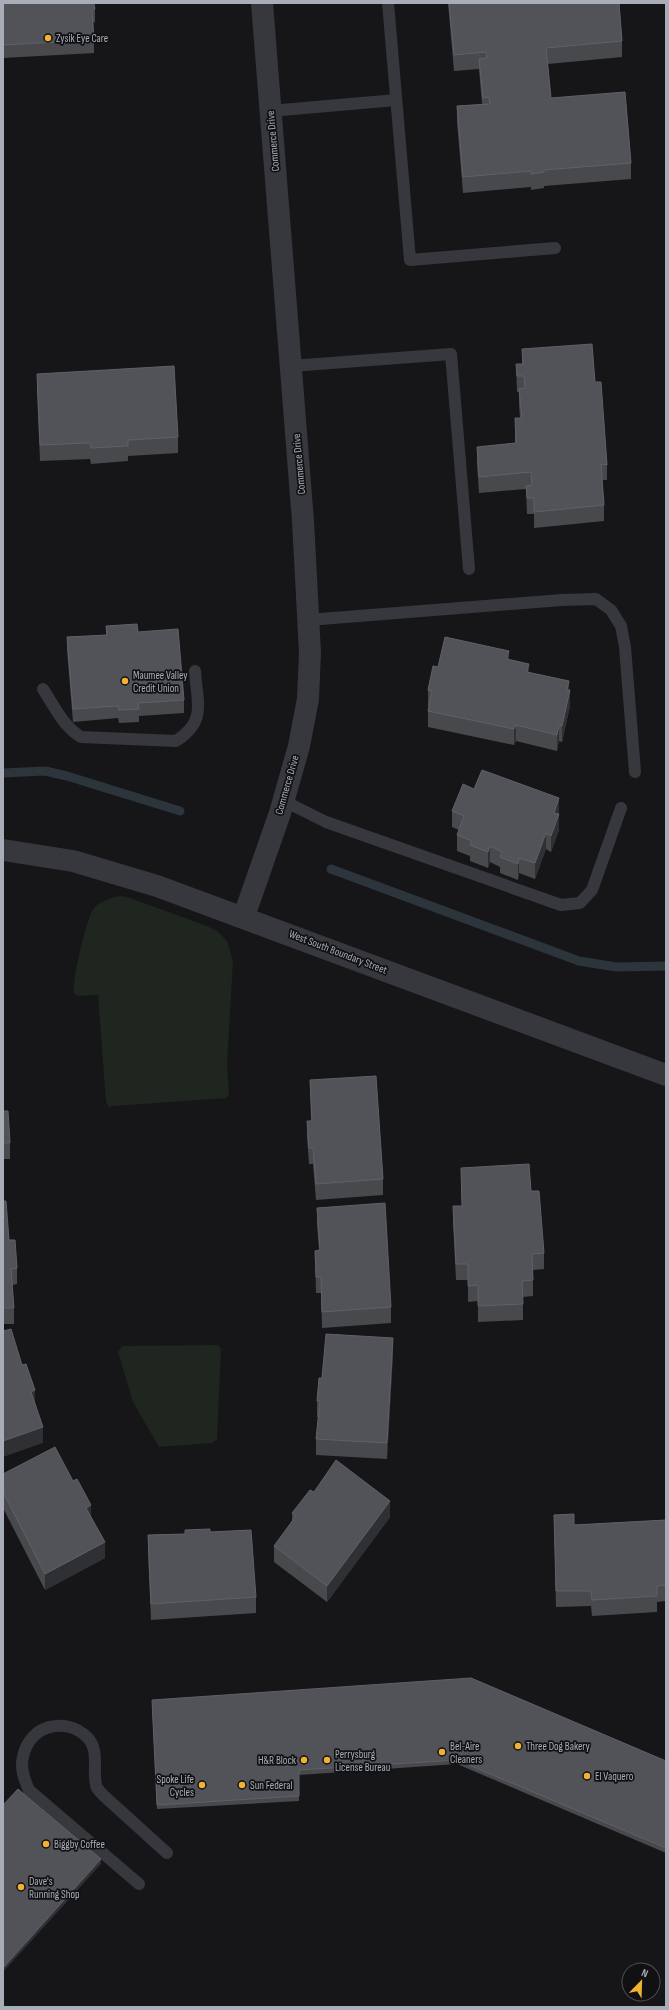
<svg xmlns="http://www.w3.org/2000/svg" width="669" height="2010" font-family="'Sofia Sans Condensed',sans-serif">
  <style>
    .green { fill: #1e261f }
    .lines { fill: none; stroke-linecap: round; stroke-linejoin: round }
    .stream { stroke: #2c353c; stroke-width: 9 }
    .lane { stroke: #37383d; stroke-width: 12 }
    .street { stroke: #37383d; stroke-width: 22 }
    .wall { fill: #47494d }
    .shaded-wall { fill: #2f3033 }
    .building { fill: #525359; stroke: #5f6168 }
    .poi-dot { fill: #f2b134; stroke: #111113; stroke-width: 1.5 }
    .labels { text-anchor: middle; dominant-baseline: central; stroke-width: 3.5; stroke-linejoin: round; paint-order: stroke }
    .poi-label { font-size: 11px; fill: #a8adb8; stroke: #111113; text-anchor: start }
    .street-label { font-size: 11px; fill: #a8adb8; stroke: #111113 }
  </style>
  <rect width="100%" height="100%" fill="#161618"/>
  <g class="green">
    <path d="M119 896 127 897 207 926 217 931 227 941 233 961 227 1065 229 1093 227 1098 113 1106 109 1107 106 1102 98 995 78 996 74 993C72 980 86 919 94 908 100 901 111 898 119 896Z"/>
    <polygon points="218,1345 221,1349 217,1439 212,1443 159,1447 133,1402 118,1352 122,1346"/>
  </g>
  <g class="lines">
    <g class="stream">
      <polyline points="3,773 45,771 67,776 180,811"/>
      <polyline points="331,869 579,961 616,967 666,966"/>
    </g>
    <g class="lane">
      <polyline points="388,3 410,260 555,248"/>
      <polyline points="270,111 396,100"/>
      <polyline points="291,366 451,354 469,569"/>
      <polyline points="308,620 562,600 596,599 611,610 621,626 625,647 635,772"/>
      <path d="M43 689C54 706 63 726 81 737L176 741C207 721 197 703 195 671"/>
      <polyline points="284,801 326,822 561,905 580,903 592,890 621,808"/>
      <path d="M139 1884 29 1790C24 1779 20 1768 23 1757 29 1725 65 1716 87 1737 101 1751 91 1773 97 1788 99 1790 101 1793 103 1795L167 1853"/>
    </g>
    <g class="street">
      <polyline points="3,850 73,861 157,886 666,1075"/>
      <polyline points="244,916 280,813 299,746 308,699 310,653 303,521 262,3"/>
    </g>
  </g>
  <g class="wall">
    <polygon points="3,3 95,9 95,22 93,23 94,40 94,53 3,58"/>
    <polygon points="448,3 619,3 622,41 622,57 548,64 551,98 631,163 631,179 544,186 544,188 531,190 531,187 463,193 457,122 457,106 482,104 479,69 454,71"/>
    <polygon points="522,349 595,382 607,465 607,480 602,480 604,505 604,521 534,528 534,514 527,514 526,489 479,493 477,463 477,447 515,443 515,418 520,418 519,405 519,392 517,392 516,364 522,364"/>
    <polygon points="37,374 178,437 178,453 128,456 128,461 91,464 90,459 40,461 37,390"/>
    <polygon points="106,626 138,632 184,700 184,713 139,716 139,722 119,723 118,718 73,722 67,650 67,637 106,635"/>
    <polygon points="509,660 529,672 569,690 570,706 562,742 559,741 557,751 516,741 514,745 428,727 428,711 429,706 428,706 428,690 438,667"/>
    <polygon points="474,789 559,798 559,830 551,852 546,849 535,879 519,873 518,880 500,873 500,867 490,862 488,868 470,861 470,856 457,851 457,835 459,830 452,827 452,811"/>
    <polygon points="310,1080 383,1179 383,1195 316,1200 313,1164 309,1164 307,1137 307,1121 311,1121"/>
    <polygon points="3,1111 10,1143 10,1159 3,1159"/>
    <polygon points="461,1168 531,1191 544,1253 544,1269 533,1270 533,1296 523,1297 523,1320 478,1322 478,1301 468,1302 468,1280 456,1280 453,1222 453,1206 462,1206"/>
    <polygon points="3,1201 9,1240 17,1268 17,1284 12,1285 14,1308 14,1324 3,1324"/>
    <polygon points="317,1208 391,1307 391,1323 322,1328 321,1293 316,1293 315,1251 319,1250 317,1224"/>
    <polygon points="393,1354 387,1459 316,1455 316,1439 318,1417 317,1417 317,1401 322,1378"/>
    <polygon points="3,1474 91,1516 105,1558 45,1590 3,1508"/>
    <polygon points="314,1492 390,1517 327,1602 274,1562 274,1546 292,1521 292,1513"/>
    <polygon points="666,1514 666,1601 657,1602 657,1612 592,1616 591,1606 556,1607 554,1515 574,1525 666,1520"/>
    <polygon points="210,1532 256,1597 256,1613 151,1620 148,1551 148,1535 185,1534"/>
    <polygon points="152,1705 666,1761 666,1853 457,1764 299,1775 299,1801 157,1809"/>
  </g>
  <g class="shaded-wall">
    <polygon points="509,651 509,667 507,659"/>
    <polygon points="529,664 529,680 527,672"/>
    <polygon points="569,681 570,706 562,742 562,726 567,690"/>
    <polygon points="516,725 516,741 514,745 514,729"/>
    <polygon points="559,725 559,741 557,751 557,735"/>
    <polygon points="559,798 559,830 551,852 551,836 554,813"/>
    <polygon points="546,833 546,849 535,879 535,863"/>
    <polygon points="490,846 490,862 488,868 488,852"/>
    <polygon points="519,858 519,873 518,880 518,864"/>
    <polygon points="393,1338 393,1354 387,1459 387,1443"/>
    <polygon points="35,1390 35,1406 31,1392"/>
    <polygon points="43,1427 43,1443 3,1457 3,1441"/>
    <polygon points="390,1501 390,1517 327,1602 327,1586"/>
    <polygon points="91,1505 91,1521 86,1508"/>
    <polygon points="105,1542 105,1558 45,1590 45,1574"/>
    <polygon points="101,1859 101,1864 3,1972 3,1968"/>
  </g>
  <g class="building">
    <polygon points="3,3 94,3 95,9 92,10 94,40 3,45"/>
    <polygon points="449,3 619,3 622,41 546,48 551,98 625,92 631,163 544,170 544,172 531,174 531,171 463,177 457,106 490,104 489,97 483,98 479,59 487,58 486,52 454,55"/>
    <polygon points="592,344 595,382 601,382 607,465 601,464 604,505 534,512 534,498 527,498 526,486 532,485 531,472 479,477 477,447 516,443 515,418 522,418 519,389 525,388 524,376 517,376 516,364 523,364 522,349"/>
    <polygon points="174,366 178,437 128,440 128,446 91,448 90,443 40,445 37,374"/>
    <polygon points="137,624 138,632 178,629 184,700 138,703 139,709 119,710 118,706 73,709 67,637 107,635 106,626"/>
    <polygon points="445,637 509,651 507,659 529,664 527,672 569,681 567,690 570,690 562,726 559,725 557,735 516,725 514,729 428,711 432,691 428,690 433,666 438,667"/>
    <polygon points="482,770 559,798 554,813 559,814 551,836 546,833 535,863 519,858 518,864 500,857 502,852 490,846 488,852 470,845 472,841 457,835 464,816 452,811 463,784 474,789"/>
    <polygon points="376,1076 383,1179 316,1184 313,1148 309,1148 307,1121 312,1121 310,1080"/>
    <polygon points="3,1111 8,1111 10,1143 3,1143"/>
    <polygon points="529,1164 531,1191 539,1191 544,1253 532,1254 533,1280 522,1281 523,1304 478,1306 478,1285 468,1286 468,1264 456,1264 453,1206 462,1206 461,1168"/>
    <polygon points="3,1201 6,1201 9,1240 15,1240 17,1268 11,1269 14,1308 3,1308"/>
    <polygon points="385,1203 391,1307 322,1312 321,1277 316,1277 315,1251 320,1250 317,1208"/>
    <polygon points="11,1329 22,1365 26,1364 35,1390 31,1392 43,1427 3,1441 3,1331"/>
    <polygon points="326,1334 393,1338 387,1443 316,1439 320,1401 317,1401 319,1378 322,1378"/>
    <polygon points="55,1447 73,1481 77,1479 91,1505 86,1508 105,1542 45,1574 3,1492 3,1474"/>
    <polygon points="336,1460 390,1501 327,1586 274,1546 296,1516 292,1513 310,1490 314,1492"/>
    <polygon points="574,1514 574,1525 666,1520 666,1514 666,1585 657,1586 657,1596 592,1600 591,1591 556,1591 554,1515"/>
    <polygon points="210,1529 210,1532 251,1530 256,1597 151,1604 148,1535 185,1534 185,1530"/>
    <polygon points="471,1678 666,1761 666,1848 457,1760 299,1770 299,1796 157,1805 152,1700"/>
    <polygon points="18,1789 101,1859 3,1968 3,1805"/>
  </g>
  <g class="poi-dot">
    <circle cx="48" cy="38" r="4"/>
    <circle cx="125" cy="681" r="4"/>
    <circle cx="518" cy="1746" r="4"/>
    <circle cx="442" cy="1752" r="4"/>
    <circle cx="304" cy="1760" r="4"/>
    <circle cx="327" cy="1760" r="4"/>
    <circle cx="587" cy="1776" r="4"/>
    <circle cx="202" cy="1785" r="4"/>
    <circle cx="242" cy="1785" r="4"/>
    <circle cx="46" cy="1844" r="4"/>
    <circle cx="21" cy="1887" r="4"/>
  </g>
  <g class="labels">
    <g class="poi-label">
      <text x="56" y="38">Zysik Eye Care</text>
      <text x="133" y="675">Maumee Valley<tspan x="133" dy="13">Credit Union</tspan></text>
      <text x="450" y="1746">Bel-Aire<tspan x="450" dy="13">Cleaners</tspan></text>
      <text x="526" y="1746">Three Dog Bakery</text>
      <text x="335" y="1754">Perrysburg<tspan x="335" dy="13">License Bureau</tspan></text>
      <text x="296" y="1760" text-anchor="end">H&amp;R Block</text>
      <text x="595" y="1776">El Vaquero</text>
      <text x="194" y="1779" text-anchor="end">Spoke Life<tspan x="194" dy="13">Cycles</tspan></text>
      <text x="250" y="1785">Sun Federal</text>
      <text x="54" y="1844">Biggby Coffee</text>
      <text x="29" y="1881">Dave's<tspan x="29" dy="13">Running Shop</tspan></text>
    </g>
    <g class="street-label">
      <text transform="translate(273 141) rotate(-95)">Commerce Drive</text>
      <text transform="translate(299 464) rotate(-95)">Commerce Drive</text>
      <text transform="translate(287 785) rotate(-74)">Commerce Drive</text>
      <text transform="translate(338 952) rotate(21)">West South Boundary Street</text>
    </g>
  </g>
  <rect width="669" height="2010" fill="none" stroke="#a8adb8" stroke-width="8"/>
  <g transform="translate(641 1982) rotate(23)"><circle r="19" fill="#111113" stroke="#4d4f55"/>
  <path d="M0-3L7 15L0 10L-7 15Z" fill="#f2b134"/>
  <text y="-6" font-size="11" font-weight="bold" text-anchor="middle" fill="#a8adb8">N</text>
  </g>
</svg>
